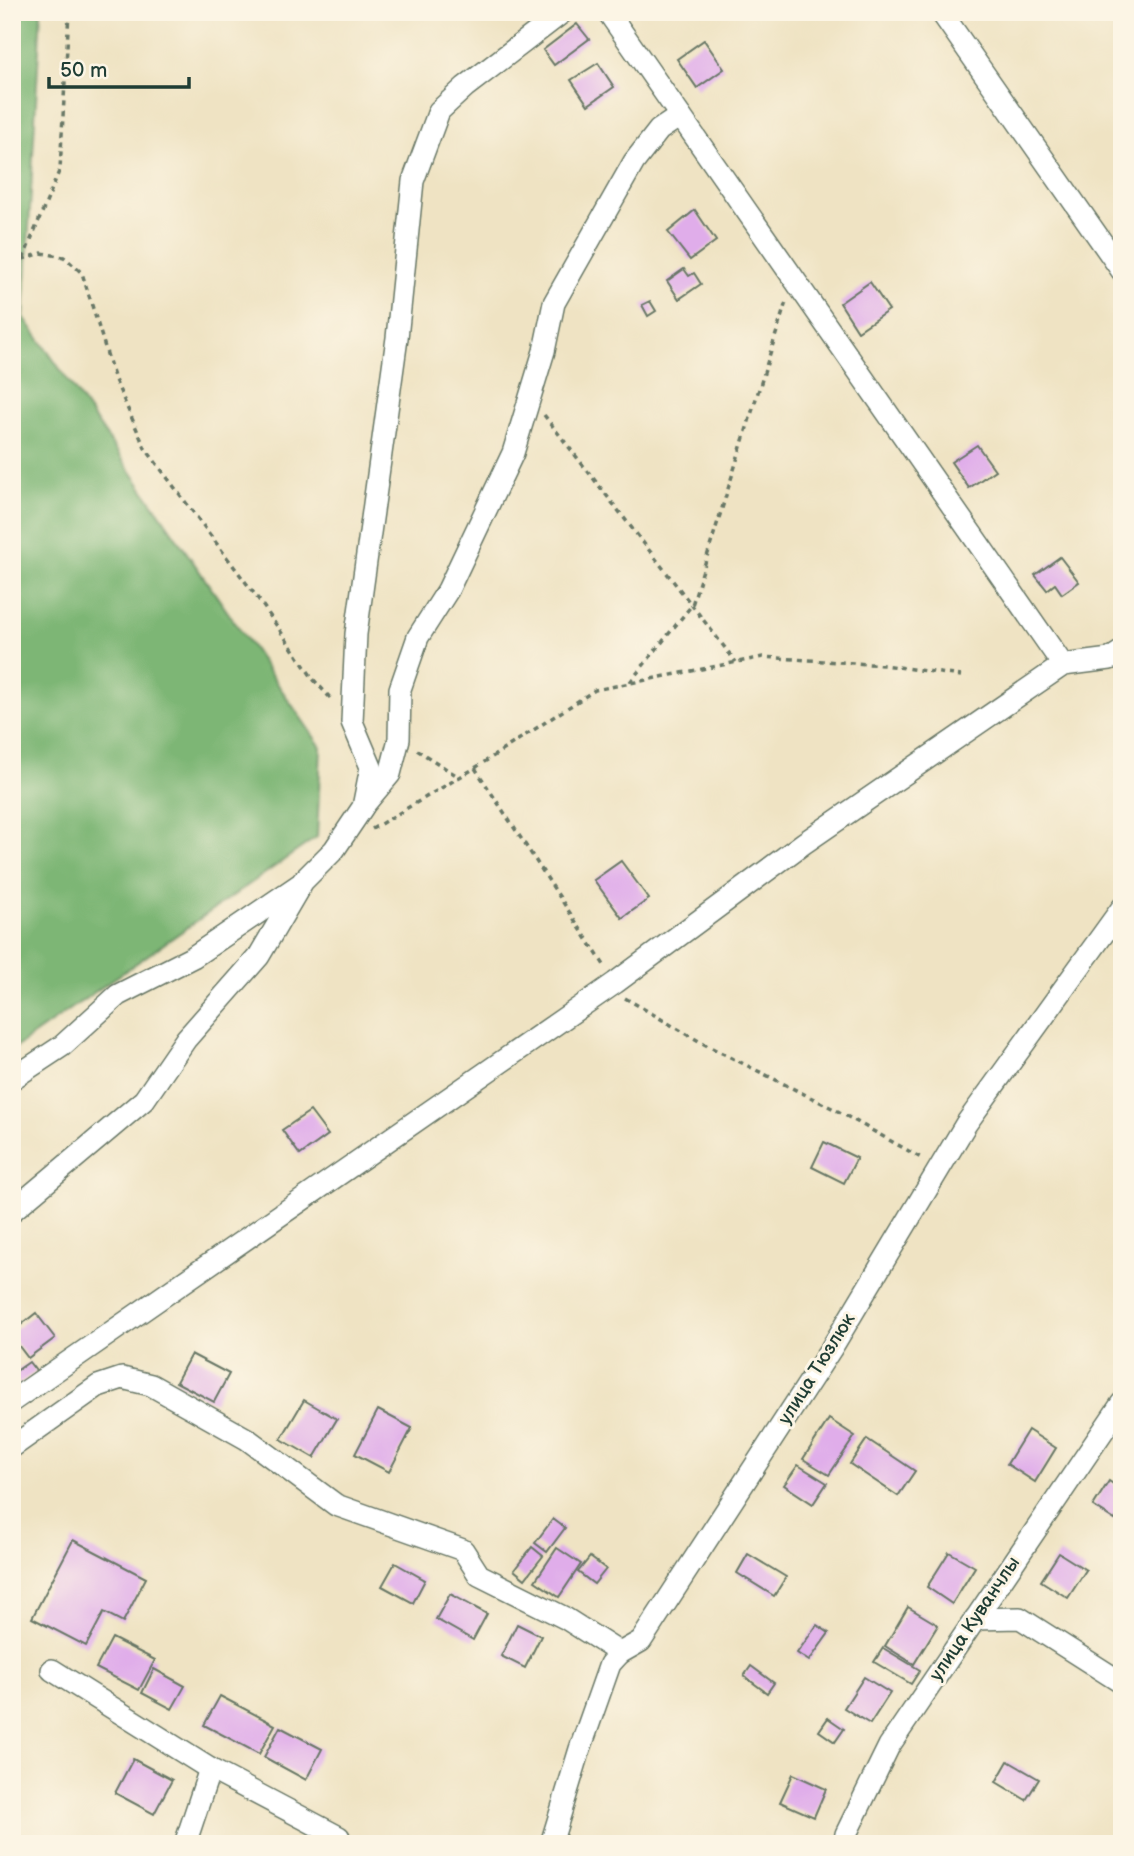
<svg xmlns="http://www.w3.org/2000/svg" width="1134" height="1856" font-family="'Balsamiq Sans',sans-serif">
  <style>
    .forest { fill: #7db674; stroke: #4e7a54; stroke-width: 2 }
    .building { fill: #e0adea }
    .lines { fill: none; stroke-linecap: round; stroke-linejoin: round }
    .minor-casing { stroke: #687766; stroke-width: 24 }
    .path { stroke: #687766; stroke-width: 3.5; stroke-dasharray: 5 5; stroke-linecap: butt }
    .minor { stroke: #fff; stroke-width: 21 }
    .labels { text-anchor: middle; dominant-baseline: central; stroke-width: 6; stroke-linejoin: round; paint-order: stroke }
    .street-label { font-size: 19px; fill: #1f3d34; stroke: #fcf5e5 }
  </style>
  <rect width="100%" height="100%" fill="#fcf5e5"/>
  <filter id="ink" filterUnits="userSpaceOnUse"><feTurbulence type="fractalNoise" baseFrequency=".0143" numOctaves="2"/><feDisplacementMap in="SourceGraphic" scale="14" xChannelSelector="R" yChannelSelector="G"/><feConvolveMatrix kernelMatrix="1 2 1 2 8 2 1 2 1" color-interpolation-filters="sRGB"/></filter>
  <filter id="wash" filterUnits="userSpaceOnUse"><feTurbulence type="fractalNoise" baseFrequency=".00686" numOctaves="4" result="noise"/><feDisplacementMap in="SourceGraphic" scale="28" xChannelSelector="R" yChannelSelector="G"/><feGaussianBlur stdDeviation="1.57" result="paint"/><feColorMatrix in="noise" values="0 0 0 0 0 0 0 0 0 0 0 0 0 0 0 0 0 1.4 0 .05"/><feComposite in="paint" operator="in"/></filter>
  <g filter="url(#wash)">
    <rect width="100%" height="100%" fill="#efe3c3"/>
    <polygon class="forest" points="12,12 41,12 24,317 321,747 317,837 12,1050"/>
    <g id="blocks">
      <g class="building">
        <polygon points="577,24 589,39 554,65 543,50"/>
        <polygon points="704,40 724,69 697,88 677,59"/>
        <polygon points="598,63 614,87 588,105 571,80"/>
        <polygon points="695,210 716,241 690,260 668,232"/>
        <polygon points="684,269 689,276 694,273 701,284 679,299 667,281"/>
        <polygon points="870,282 889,310 858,331 840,303"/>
        <polygon points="650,301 656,311 648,316 642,305"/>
        <polygon points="977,445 995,470 969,488 951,462"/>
        <polygon points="1060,557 1079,582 1062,594 1055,584 1047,590 1035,575"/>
        <polygon points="621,861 649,899 622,918 594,880"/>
        <polygon points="310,1111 328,1135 300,1155 282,1130"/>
        <polygon points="824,1142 857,1158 844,1183 812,1167"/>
        <polygon points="36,1313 55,1338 28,1358 12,1337 12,1332"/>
        <polygon points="191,1354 229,1374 214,1402 176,1382"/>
        <polygon points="29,1362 36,1371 12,1389 12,1374"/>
        <polygon points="304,1400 337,1419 314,1458 281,1439"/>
        <polygon points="378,1410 412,1428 389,1472 355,1454"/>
        <polygon points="829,1419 855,1436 829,1475 803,1459"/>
        <polygon points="1028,1430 1056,1448 1035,1482 1007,1464"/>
        <polygon points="867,1439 915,1471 898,1496 850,1464"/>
        <polygon points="798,1465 827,1483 813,1504 784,1485"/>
        <polygon points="1109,1481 1122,1490 1122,1509 1115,1520 1093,1506"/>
        <polygon points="553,1519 565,1528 547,1552 535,1543"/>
        <polygon points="73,1540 146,1578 123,1622 104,1612 86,1646 32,1618"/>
        <polygon points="532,1547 543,1556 525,1579 514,1570"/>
        <polygon points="557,1548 581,1564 559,1597 535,1581"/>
        <polygon points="949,1552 975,1567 952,1604 927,1587"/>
        <polygon points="1059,1553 1086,1570 1068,1598 1041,1581"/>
        <polygon points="748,1554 786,1577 774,1596 737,1573"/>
        <polygon points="590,1557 606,1569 594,1584 578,1572"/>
        <polygon points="395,1563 425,1580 413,1603 382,1586"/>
        <polygon points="450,1594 487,1614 473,1640 436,1619"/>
        <polygon points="908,1607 938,1625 914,1664 885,1646"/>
        <polygon points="517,1624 541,1636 525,1668 501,1656"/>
        <polygon points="817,1625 829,1633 809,1661 797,1653"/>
        <polygon points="112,1638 155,1660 139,1690 96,1668"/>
        <polygon points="883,1648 920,1670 911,1684 874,1662"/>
        <polygon points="751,1666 774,1683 767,1693 744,1676"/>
        <polygon points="154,1669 185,1686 172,1709 142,1693"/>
        <polygon points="864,1677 890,1693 870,1724 844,1708"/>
        <polygon points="220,1696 275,1725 259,1754 204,1725"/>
        <polygon points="828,1718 844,1729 835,1742 819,1731"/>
        <polygon points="280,1727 322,1749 306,1780 264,1757"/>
        <polygon points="133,1759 172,1780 154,1814 115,1793"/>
        <polygon points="1008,1761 1039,1779 1026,1800 996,1782"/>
        <polygon points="793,1774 826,1789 814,1817 780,1802"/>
      </g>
    </g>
  </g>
  <g filter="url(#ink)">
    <use href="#blocks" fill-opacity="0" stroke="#687766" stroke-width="2"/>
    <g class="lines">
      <defs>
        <g id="minor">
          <polyline points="608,12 1063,665"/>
          <polyline points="941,12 1122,271"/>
          <polyline points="364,805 390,774 399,739 400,689 418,637 448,590 513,453 544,351 554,303 634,162 659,130 680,116"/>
          <polyline points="12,1079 62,1046 118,995 193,957 299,885"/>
          <polyline points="12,1211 144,1100 186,1039 259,956 303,881 334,850 363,807 371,767 352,722 356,634 397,338 413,181 439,111 465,87 563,12"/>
          <polyline points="12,1401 615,983 804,843 1063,665 1110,659 1122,651"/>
          <polyline points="12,1447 98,1386 122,1378 151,1385 247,1439 336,1505 463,1550 479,1575 565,1618 620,1653"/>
          <polyline points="975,1619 1020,1618 1122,1683"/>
          <polyline points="52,1670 210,1769 339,1837"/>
          <polyline points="185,1844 210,1769"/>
          <polyline points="551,1844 580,1749 610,1664 620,1653 641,1641 831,1349 966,1124 1122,908"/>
          <polyline points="844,1844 846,1834 889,1746 1122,1403"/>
        </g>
      </defs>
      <use href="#minor" class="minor-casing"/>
      <g class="path">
        <polyline points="23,259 60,169 69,12"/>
        <polyline points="12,277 23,259 42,253 64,257 82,273 115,380 145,448 259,600 314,680 333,701"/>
        <polyline points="544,415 736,662"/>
        <polyline points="630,682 692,605 786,302"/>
        <polyline points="417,750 459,777"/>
        <polyline points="475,768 606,968"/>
        <polyline points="372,829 475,768 595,690 763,657 884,665 961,676"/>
        <polyline points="625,998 704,1044 834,1109 923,1159"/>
      </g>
      <use href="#minor" class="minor"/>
    </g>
  </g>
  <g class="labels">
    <g class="street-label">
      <text transform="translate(817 1369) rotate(-58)">улица Тюзлюк</text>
      <text transform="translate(975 1619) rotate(-56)">улица Куванчлы</text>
    </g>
  </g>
  <rect width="1134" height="1856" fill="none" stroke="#fcf5e5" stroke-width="42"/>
  <path d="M49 77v10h140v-10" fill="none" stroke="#1f3d34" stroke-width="3.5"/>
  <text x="60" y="77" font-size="21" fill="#1f3d34" stroke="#fcf5e5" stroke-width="5" paint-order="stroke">50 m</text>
</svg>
